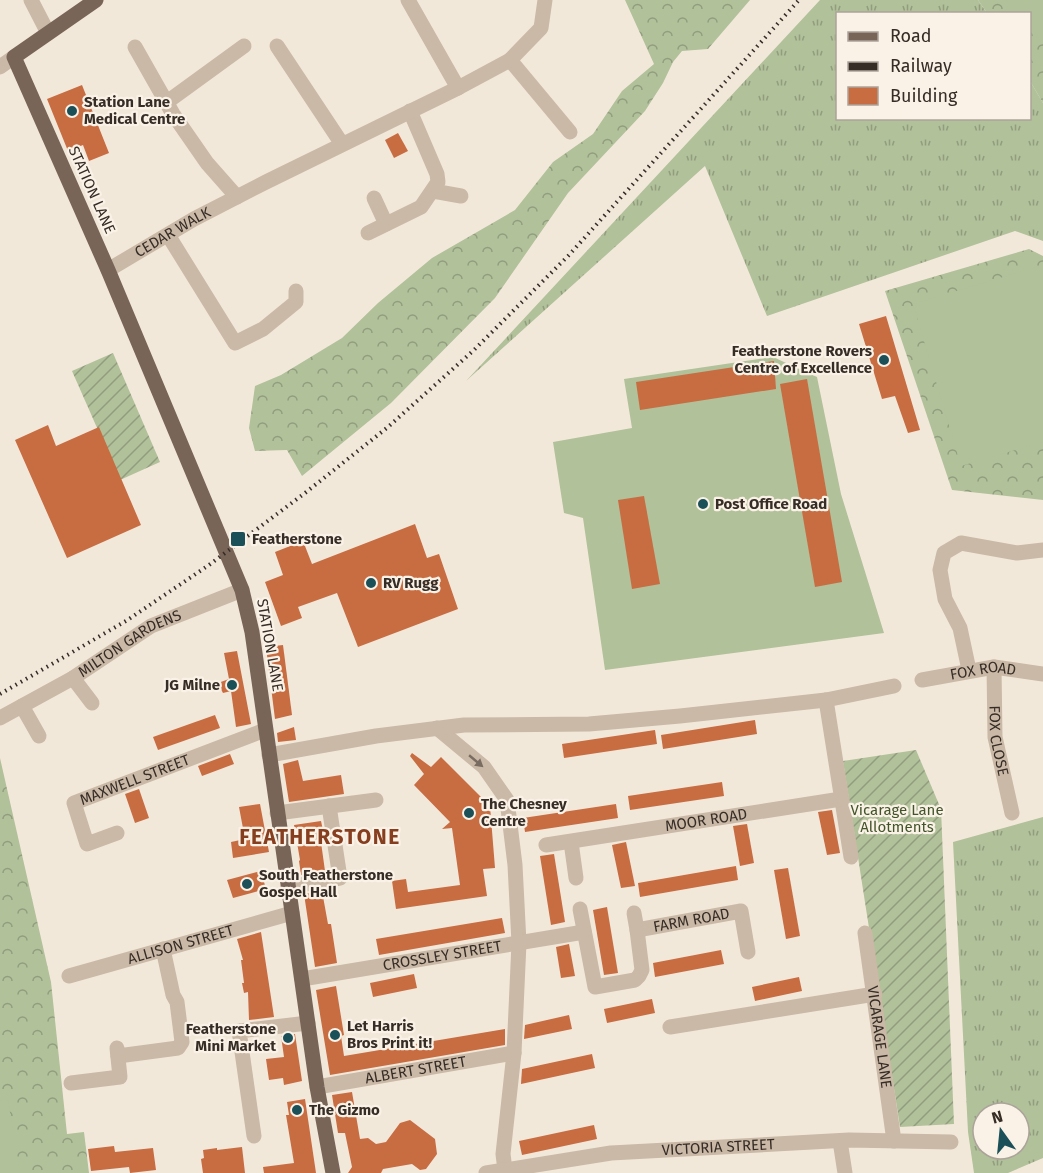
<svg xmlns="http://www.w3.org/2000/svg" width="1043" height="1173" font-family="'Fira Sans',sans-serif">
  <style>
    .grass { fill: url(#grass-tufts); fill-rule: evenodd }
    .forest { fill: url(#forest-crowns) }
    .garden { fill: url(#garden-furrows) }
    .pitch { fill: #b1c19a }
    .building { fill: #c86c42 }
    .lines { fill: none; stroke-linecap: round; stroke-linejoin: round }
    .minor { stroke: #cab9a6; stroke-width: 15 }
    .major { stroke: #786558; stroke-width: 15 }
    .rail { stroke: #362d27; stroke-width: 4; stroke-dasharray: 1.5 4.5; stroke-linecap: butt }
    .oneway { fill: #796c60 }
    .poi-dot { fill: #1c5058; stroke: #faf2e6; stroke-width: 2 }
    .labels { text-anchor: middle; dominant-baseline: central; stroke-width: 4.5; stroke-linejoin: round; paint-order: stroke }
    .poi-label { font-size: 15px; font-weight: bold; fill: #362d27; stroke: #faf2e6; text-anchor: start }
    .street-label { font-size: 15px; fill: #362d27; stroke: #faf2e6 }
    .park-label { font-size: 15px; fill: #42552a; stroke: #faf2e6 }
    .district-label { font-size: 21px; font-weight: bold; letter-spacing: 1.5px; fill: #863e1f; stroke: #faf2e6 }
  </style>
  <defs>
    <pattern id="grass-tufts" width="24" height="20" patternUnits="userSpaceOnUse" patternTransform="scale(1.5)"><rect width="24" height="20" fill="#b1c19a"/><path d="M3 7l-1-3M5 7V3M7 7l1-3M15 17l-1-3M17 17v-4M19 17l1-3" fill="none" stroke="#919d7e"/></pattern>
    <pattern id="forest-crowns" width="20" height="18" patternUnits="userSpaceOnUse" patternTransform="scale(1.5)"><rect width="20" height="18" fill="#b1c19a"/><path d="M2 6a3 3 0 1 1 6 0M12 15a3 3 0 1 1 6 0" fill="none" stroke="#919d7e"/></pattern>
    <pattern id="garden-furrows" width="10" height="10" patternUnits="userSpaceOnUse" patternTransform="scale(1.5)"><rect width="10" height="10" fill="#b1c19a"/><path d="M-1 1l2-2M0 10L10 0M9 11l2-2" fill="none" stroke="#919d7e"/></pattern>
  </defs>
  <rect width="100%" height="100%" fill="#f2e8da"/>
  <g class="grass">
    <polygon points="820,0 978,0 987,13 838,14 838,118 1030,118 1030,81 1043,103 1043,241 1015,231 767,316 705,166 466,381"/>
    <path d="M1043 817V1158L1008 1173H974L968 1132 953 842ZM983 1113H1019V1149H983Z"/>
  </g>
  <g class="forest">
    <polygon points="625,0 750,0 708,49 682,51 673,62 663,83 645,111 568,193 495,298 391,403 302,476 287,450 255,451 249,428 255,386 281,375 342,338 378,303 432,258 515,210 553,162 593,134 622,91 654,64"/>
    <polygon points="978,0 1043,0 1043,103 1030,81 1030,14 987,13"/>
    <polygon points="1029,249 1043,256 1043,500 952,490 885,291"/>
    <polygon points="0,758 51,982 67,1134 84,1132 89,1173 0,1173"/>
  </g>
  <g class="garden">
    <polygon points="113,353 160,462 120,480 72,371"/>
    <polygon points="916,750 941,809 954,1124 900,1127 843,761"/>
  </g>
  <g class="pitch">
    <polygon points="1014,0 1043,0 1043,44 1030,24 1030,14 1023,13"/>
    <polygon points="1043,265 1043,442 961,466 913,304"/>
    <polygon points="773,357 817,377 841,494 884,633 605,670 583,518 564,513 553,442 632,428 624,379"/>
    <polygon points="8,1100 20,1173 0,1173 0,1101"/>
  </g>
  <g class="building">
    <polygon points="82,85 109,153 89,161 83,145 68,151 47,99"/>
    <polygon points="398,133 408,151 394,158 385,140"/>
    <polygon points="886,316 920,430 908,433 895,396 882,399 859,324"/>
    <polygon points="774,361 776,389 640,410 636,382"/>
    <polygon points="807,379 842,582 815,587 780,384"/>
    <polygon points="48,425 56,446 99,427 141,525 67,558 15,440"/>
    <polygon points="644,496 660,584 632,589 618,500"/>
    <polygon points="415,524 427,558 439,554 458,609 358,647 337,593 298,607 302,618 281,626 265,582 283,575 275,552 303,541 312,564"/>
    <polygon points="283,645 292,715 275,719 266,647"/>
    <polygon points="237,651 251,724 236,727 231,691 223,693 218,683 229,679 224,653"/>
    <polygon points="215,715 220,728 158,750 153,737"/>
    <polygon points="755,720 757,734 663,749 661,735"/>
    <polygon points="294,727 296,740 278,742 277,733"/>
    <polygon points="655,730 657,744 564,758 562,744"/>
    <polygon points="412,753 431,767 441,757 490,806 495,868 483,869 487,896 396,909 392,881 406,879 408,892 460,885 452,828 442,829 450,822 414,785 424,774 410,756"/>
    <polygon points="230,754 234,764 202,776 198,766"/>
    <polygon points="298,760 303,781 341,775 344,794 289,802 283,764"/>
    <polygon points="722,782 724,796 630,810 628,796"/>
    <polygon points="139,789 149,818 135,823 125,794"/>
    <polygon points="260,804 269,852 233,858 231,842 245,839 239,807"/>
    <polygon points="616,804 618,818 525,832 523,818"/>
    <polygon points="832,810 840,853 827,855 818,812"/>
    <polygon points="321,821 324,835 320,835 325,871 301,875 299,861 300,860 294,825"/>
    <polygon points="747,824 754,863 740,866 733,826"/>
    <polygon points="626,842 635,886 621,888 612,845"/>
    <polygon points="554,854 565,922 551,925 540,856"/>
    <polygon points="736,866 738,880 640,897 638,883"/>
    <polygon points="788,868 800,936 786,939 774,870"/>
    <polygon points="261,871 266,889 233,898 227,880"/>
    <polygon points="322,891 328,924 331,924 337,963 315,967 304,894"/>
    <polygon points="607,907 618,973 604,975 593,910"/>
    <polygon points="502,918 505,933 379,955 376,939"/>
    <polygon points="261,932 274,1017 249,1020 248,992 244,993 242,983 244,983 241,960 243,960 237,939"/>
    <polygon points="569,944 575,976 561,978 556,947"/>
    <polygon points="721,950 724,964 655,977 653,963"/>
    <polygon points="414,974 417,988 373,997 370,983"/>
    <polygon points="799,977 802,991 755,1001 752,987"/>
    <polygon points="336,986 344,1035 341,1036 344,1056 505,1029 505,1045 330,1075 316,990"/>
    <polygon points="652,999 655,1013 607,1023 604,1009"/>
    <polygon points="569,1015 572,1029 524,1039 525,1025"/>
    <polygon points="295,1034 302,1081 284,1085 283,1078 269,1080 266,1059 284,1057 281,1036"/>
    <polygon points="592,1054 595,1068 521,1084 522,1069"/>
    <polygon points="352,1092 360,1139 368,1138 376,1144 386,1142 400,1123 410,1120 435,1139 437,1154 426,1169 420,1170 412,1164 383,1169 381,1173 348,1173 352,1167 345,1133 338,1133 332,1095"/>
    <polygon points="305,1099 316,1173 264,1173 263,1167 294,1163 286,1115 289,1115 287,1102"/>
    <polygon points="594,1125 597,1139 522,1155 519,1141"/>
    <polygon points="114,1146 115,1152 153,1148 156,1170 130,1173 129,1167 91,1171 88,1149"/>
    <polygon points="242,1147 245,1173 203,1173 201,1159 204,1158 203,1150 217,1148 217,1150"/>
  </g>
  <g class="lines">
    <g class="minor">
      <polyline points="31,0 48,33"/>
      <polyline points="408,0 458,88"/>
      <polyline points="277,46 342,144"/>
      <polyline points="135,47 173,114 207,163 237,197"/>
      <polyline points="510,60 570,132"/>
      <polyline points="0,67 14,57"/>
      <polyline points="167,102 244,46"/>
      <polyline points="433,191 461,196"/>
      <polyline points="374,198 386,224"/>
      <polyline points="368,233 421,207 438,182 437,174 410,111"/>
      <polyline points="168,235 235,343 263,329 296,302 296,291"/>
      <path id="s1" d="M108 270 194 219 266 182 458 88 510 60 541 28 545 0"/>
      <path id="s2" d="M994 667 995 737 1012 813"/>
      <polyline points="969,670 960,628 945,599 940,570 944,553 961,543 1017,553 1043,550"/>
      <polyline points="73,678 92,703"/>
      <path id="s3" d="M922 680 994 667 1043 674"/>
      <polyline points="826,700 851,857"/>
      <polyline points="22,706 39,736"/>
      <path id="s4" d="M0 718 73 678 151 626 242 590"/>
      <polyline points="437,728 484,767 507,800 515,865 519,943 514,1053 503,1154 505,1170"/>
      <polyline points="269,755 376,736 464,725 589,724 680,716 826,700 894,686"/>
      <polyline points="277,813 376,800"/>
      <path id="s5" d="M117 833 87 844 74 803 265 730"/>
      <polyline points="571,842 576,878"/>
      <path id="s6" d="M546 845 841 799"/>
      <polyline points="288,887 340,878 329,806"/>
      <path id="s7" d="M580 909 595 987 635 980 639 976 642 970 637 930 741 911 748 952"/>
      <polyline points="634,913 637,930"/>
      <path id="s8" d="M865 933 894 1141"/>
      <path id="s9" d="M69 976 292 913"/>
      <path id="s10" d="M302 979 584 932"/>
      <polyline points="670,1027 875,994"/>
      <polyline points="118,1056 178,1048 182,1042 177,1002 173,995 163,949"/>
      <polyline points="71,1083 120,1077 117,1048"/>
      <path id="s11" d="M317 1087 514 1053"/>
      <polyline points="254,1136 239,1031 308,1023"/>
      <polyline points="840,1141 845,1173"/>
      <path id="s12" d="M486 1173 611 1153 849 1140 951 1142"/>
    </g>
    <polyline class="major" points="96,0 14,57 108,270 242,590 252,632 317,1087 333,1173"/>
    <polyline class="rail" points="0,694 126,621 209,565 305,493 388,427 474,350 569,255 799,0"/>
  </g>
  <defs><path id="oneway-solid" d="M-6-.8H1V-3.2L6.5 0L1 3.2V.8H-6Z" transform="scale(1.5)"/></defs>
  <use class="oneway" href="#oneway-solid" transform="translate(476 761) rotate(40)"/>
  <g class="poi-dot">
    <circle cx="72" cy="111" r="6"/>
    <circle cx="884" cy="360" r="6"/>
    <circle cx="703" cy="504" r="6"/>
    <rect x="230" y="531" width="16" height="16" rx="3"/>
    <circle cx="371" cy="583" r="6"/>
    <circle cx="232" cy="685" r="6"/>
    <circle cx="469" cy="813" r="6"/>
    <circle cx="247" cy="884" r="6"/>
    <circle cx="335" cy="1035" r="6"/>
    <circle cx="288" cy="1038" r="6"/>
    <circle cx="297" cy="1110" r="6"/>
  </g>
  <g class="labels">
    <g class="poi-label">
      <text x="84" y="102">Station Lane<tspan x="84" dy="17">Medical Centre</tspan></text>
      <text x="872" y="351" text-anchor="end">Featherstone Rovers<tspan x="872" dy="17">Centre of Excellence</tspan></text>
      <text x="715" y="504">Post Office Road</text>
      <text x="252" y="539">Featherstone</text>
      <text x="383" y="583">RV Rugg</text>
      <text x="220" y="685" text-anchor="end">JG Milne</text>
      <text x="481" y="804">The Chesney<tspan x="481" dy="17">Centre</tspan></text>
      <text x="259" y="875">South Featherstone<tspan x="259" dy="17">Gospel Hall</tspan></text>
      <text x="347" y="1026">Let Harris<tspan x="347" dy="17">Bros Print it!</tspan></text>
      <text x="276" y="1029" text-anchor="end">Featherstone<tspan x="276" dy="17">Mini Market</tspan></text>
      <text x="309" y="1110">The Gizmo</text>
    </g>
    <g class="street-label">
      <text transform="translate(92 190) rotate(66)">STATION LANE</text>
      <text stroke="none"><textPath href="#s1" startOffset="75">CEDAR WALK</textPath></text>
      <text stroke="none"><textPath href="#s4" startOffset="150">MILTON GARDENS</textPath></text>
      <text transform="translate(270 645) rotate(80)">STATION LANE</text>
      <text stroke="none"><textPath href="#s3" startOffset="62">FOX ROAD</textPath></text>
      <text stroke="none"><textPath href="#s2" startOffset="74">FOX CLOSE</textPath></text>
      <text stroke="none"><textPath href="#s5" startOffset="140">MAXWELL STREET</textPath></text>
      <text stroke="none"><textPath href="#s6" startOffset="162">MOOR ROAD</textPath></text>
      <text stroke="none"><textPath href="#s7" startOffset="228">FARM ROAD</textPath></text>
      <text stroke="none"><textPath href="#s9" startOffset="116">ALLISON STREET</textPath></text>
      <text stroke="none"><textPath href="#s10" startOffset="142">CROSSLEY STREET</textPath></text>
      <text stroke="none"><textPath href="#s8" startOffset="105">VICARAGE LANE</textPath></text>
      <text stroke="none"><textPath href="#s11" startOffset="100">ALBERT STREET</textPath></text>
      <text stroke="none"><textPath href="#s12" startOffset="234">VICTORIA STREET</textPath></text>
    </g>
    <g class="park-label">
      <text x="897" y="810">Vicarage Lane<tspan x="897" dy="17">Allotments</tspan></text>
    </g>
    <g class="district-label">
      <text x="320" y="837">FEATHERSTONE</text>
    </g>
  </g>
  <rect x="836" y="12" width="195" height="108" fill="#faf2e6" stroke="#aca39a" stroke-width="1.5"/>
  <rect x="848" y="32" width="30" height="9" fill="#786558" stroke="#aca39a" stroke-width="1.5"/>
  <text x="890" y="42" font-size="18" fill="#362d27">Road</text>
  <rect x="848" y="62" width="30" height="9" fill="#362d27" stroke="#aca39a" stroke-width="1.5"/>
  <text x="890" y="72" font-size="18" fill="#362d27">Railway</text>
  <rect x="848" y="87" width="30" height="18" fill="#c86c42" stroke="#aca39a" stroke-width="1.5"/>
  <text x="890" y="102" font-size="18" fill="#362d27">Building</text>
  <g transform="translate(1001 1131) rotate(345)"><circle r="28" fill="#faf2e6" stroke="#aca39a" stroke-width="1.5"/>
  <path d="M0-4.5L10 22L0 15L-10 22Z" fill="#1c5058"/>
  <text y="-9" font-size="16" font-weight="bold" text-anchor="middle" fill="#362d27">N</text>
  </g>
</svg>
